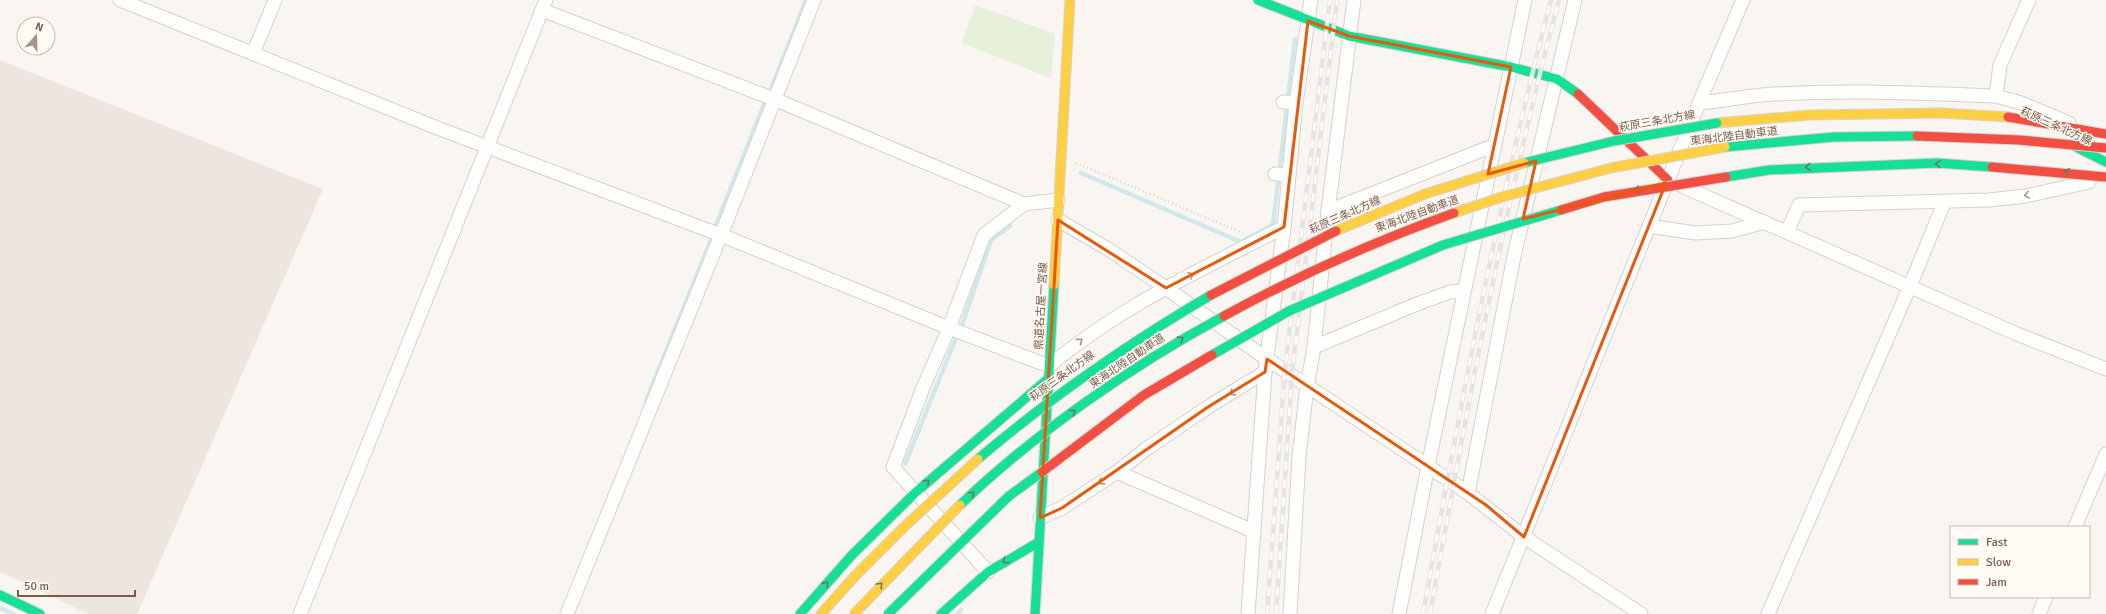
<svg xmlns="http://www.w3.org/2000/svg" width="2106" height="614" font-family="Signika,'Noto Sans JP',sans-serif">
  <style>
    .industrial { fill: #ede5e0 }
    .green { fill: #e7f0db }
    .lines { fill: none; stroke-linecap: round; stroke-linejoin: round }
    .stream { stroke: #d0e8ea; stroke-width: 4.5 }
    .street-casing { stroke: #d7d1cb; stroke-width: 15 }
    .fast-casing { stroke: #d9d2cb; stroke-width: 11 }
    .slow-casing { stroke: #d9d2cb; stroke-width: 11 }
    .jam-casing { stroke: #d9d2cb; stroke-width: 11 }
    .path { stroke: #dcd5d0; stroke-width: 2.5; stroke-dasharray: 1 3; stroke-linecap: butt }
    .street { stroke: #fefefd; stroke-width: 13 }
    .fast { stroke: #16e098; stroke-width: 9 }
    .slow { stroke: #ffcf43; stroke-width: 9 }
    .jam { stroke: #f24e42; stroke-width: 9 }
    .rail-casing { stroke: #e6e3e7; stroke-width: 4.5 }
    .rail { stroke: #fffaf3; stroke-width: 3; stroke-dasharray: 9; stroke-linecap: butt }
    .fast-bridge-casing { stroke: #d9d2cb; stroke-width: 11; stroke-linecap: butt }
    .slow-bridge-casing { stroke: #d9d2cb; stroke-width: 11; stroke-linecap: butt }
    .jam-bridge-casing { stroke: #d9d2cb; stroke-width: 11; stroke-linecap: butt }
    .fast-bridge { stroke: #16e098; stroke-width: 9 }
    .slow-bridge { stroke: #ffcf43; stroke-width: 9 }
    .jam-bridge { stroke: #f24e42; stroke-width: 9 }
    .oneway { stroke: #617d60 }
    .oneway2 { stroke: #a8958b }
    .marked { fill: none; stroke: #e8590c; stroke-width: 3; stroke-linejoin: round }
    .labels { text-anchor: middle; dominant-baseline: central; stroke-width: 3; stroke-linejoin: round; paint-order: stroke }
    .street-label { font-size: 11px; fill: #7a5c4d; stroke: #fffaf3 }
  </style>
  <rect width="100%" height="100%" fill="#f9f5f0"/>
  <polygon class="industrial" points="0,60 323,189 137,614 89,614 0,572"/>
  <polygon class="green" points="975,5 1055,34 1051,78 962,43"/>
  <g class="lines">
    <g class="stream">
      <polyline points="770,92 806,0"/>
      <polyline points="1081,173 1241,242 1273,225 1295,39"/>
      <polyline points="716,225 765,102"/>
      <polyline points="962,325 991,240 1010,226"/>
      <polyline points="646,401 711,240"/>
      <polyline points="905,464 956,338"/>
      <polyline points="0,608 13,614"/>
      <polyline points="957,614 961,610"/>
    </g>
    <defs>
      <g id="street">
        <path d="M120 0 440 129 721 235 949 328 1049 366C1122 305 1201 270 1284 227"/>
        <polyline points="1354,0 1328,211 1495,145"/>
        <polyline points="2029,0 2000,65 1996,96 2021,103 2069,123"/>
        <polyline points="542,10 774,99 1024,204 1058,200"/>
        <polyline points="253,54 275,0"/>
        <polyline points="1283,102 1296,103"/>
        <path d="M1699 103C1720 101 1741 97 1762 95 1839 89 1918 93 1996 96"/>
        <polyline points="1275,174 1289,175"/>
        <polyline points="1682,186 2017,334 2106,369"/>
        <polyline points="1058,220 1108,249 1166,288 1267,359 1468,493 1524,537 1641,614"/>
        <polyline points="1649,226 1695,233 1732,231 1765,222"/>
        <polyline points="1787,232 1799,205 1989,200 2026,196 2089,182"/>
        <polyline points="1314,347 1417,304 1450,292 1464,291"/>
        <polyline points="1117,472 1253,531"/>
        <polyline points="1468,493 1514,256 1575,0"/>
        <polyline points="1040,518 1062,508 1117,472 1146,449 1208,407 1265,372"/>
        <polyline points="2075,527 2106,454"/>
        <polyline points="988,572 893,467 923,388 949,328 984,235 1024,204"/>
        <polyline points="300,614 546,0"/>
        <polyline points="567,614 721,235 814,0"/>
        <polyline points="1248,614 1265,372 1284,227 1296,103 1311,0"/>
        <polyline points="1290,614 1299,456 1307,386 1314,347 1328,211"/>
        <polyline points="1399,614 1428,466 1525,0"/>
        <polyline points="1492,614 1699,103 1743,0"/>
        <polyline points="1768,614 1910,286 1944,203"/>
        <polyline points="2039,614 2046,597"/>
      </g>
      <g id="fast">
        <polyline points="1258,0 1349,36 1511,67 1557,79 1578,94"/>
        <polyline points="2076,147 2106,162"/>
        <polyline points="0,595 40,614"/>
        <polyline points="800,614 852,555 915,493 1049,378"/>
        <polyline points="941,614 988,572 1039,542"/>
        <polyline points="1035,614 1054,285"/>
      </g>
      <g id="slow">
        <polyline points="1717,123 1810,115 1941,113 2008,117"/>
        <polyline points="1054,285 1070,0"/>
        <polyline points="821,614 855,576"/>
      </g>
      <g id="jam">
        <polyline points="1578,94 1668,180"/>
        <polyline points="2008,117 2106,134"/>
      </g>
    </defs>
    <use href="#street" class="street-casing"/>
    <use href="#fast" class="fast-casing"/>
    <use href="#slow" class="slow-casing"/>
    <use href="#jam" class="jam-casing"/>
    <polyline class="path" points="1076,163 1243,233"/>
    <use href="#street" class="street"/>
    <use href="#fast" class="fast"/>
    <use href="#slow" class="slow"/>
    <use href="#jam" class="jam"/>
    <defs>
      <g id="rail">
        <polyline points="1267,614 1285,368 1330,0"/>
        <polyline points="1276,614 1292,373 1337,0"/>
        <path d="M1423 614C1460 408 1498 202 1551 0"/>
        <path d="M1430 614C1467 408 1505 202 1559 0"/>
      </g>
    </defs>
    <use href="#rail" class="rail-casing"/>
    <use href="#rail" class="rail"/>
    <defs>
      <g id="fast-bridge">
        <polyline points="1725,147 1834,137 1917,136"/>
        <polyline points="1524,163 1614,141 1717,123"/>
        <polyline points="1726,177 1769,170 1937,163 1992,167"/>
        <polyline points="1212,355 1289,311 1443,245 1561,210"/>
        <path d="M978 459C1051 397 1129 343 1211 295"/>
        <path d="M960 505C1035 433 1133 365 1224 316"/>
        <polyline points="888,614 1009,496 1042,472"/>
      </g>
      <g id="slow-bridge">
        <polyline points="1454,213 1502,197 1611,168 1725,147"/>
        <polyline points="1336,231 1425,194 1524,163"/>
        <polyline points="855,576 904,527 978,459"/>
        <polyline points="854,614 960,505"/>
      </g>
      <g id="jam-bridge">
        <polyline points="1917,136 2019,140 2106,148"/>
        <polyline points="1992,167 2106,177"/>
        <polyline points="1561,210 1604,197 1726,177"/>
        <polyline points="1211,295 1336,231"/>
        <path d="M1224 316C1299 275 1373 242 1454 213"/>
        <polyline points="1042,472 1144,395 1212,355"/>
      </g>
    </defs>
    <use href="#fast-bridge" class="fast-bridge-casing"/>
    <use href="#slow-bridge" class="slow-bridge-casing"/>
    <use href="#jam-bridge" class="jam-bridge-casing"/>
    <use href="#fast-bridge" class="fast-bridge"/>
    <use href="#slow-bridge" class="slow-bridge"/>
    <use href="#jam-bridge" class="jam-bridge"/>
  </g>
  <defs><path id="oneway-chevron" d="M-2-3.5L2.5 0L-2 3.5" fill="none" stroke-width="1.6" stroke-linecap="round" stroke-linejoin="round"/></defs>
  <g class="oneway">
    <use href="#oneway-chevron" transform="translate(1938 164) rotate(-178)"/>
    <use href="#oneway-chevron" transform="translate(1808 167) rotate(175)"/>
    <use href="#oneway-chevron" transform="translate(2067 172) rotate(-174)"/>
    <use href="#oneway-chevron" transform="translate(1637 190) rotate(167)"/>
    <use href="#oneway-chevron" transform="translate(1181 339) rotate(-32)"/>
    <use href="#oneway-chevron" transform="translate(1073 412) rotate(-35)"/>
    <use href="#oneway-chevron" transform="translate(927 482) rotate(-42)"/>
    <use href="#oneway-chevron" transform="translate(972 494) rotate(-42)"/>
    <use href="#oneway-chevron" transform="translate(1005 561) rotate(148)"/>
    <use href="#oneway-chevron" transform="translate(826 584) rotate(-48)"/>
    <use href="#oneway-chevron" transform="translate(880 585) rotate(-47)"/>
  </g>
  <g class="oneway2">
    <use href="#oneway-chevron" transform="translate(2027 195) rotate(170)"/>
    <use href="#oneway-chevron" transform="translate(1191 275) rotate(-27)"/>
    <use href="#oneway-chevron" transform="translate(1080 341) rotate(-36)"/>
    <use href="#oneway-chevron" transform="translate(1232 393) rotate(148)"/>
    <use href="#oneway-chevron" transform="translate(1101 482) rotate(147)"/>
  </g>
  <path class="marked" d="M1308 21 1349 36 1511 67 1488 174 1536 161 1523 219 1666 183 1524 537 1486 505 1267 359 1265 372 1208 407 1062 508 1040 518 1058 220 1166 288 1284 227Z"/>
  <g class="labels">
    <g class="street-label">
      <text transform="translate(1657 121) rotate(-10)">萩原三条北方線</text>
      <text transform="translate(2056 126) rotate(24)">萩原三条北方線</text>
      <text transform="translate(1734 136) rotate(-7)">東海北陸自動車道</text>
      <text transform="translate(1417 214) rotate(-20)">東海北陸自動車道</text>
      <text transform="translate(1345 215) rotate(-24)">萩原三条北方線</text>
      <text transform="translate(1041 306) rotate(-87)">県道名古屋一宮線</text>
      <text transform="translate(1127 361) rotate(-34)">東海北陸自動車道</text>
      <text transform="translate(1062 376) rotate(-36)">萩原三条北方線</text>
    </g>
  </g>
  <rect x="1950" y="526" width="140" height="72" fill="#fffaf3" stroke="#cabbb1"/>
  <rect x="1958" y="539" width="20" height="6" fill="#16e098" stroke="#cabbb1"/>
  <text x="1986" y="546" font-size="12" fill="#7a5c4d">Fast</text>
  <rect x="1958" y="559" width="20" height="6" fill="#ffcf43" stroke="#cabbb1"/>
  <text x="1986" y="566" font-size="12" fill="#7a5c4d">Slow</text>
  <rect x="1958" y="579" width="20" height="6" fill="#f24e42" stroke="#cabbb1"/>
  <text x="1986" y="586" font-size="12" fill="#7a5c4d">Jam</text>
  <g transform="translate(36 36) rotate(20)"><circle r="19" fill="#fffaf3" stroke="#cabbb1"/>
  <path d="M0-3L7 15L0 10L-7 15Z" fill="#a69286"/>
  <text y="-6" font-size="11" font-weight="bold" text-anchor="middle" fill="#7a5c4d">N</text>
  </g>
  <path d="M18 590v6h117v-6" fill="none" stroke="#7a5c4d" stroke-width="2"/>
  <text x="24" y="590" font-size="12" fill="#7a5c4d" stroke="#fffaf3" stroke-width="3" paint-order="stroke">50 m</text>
</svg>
